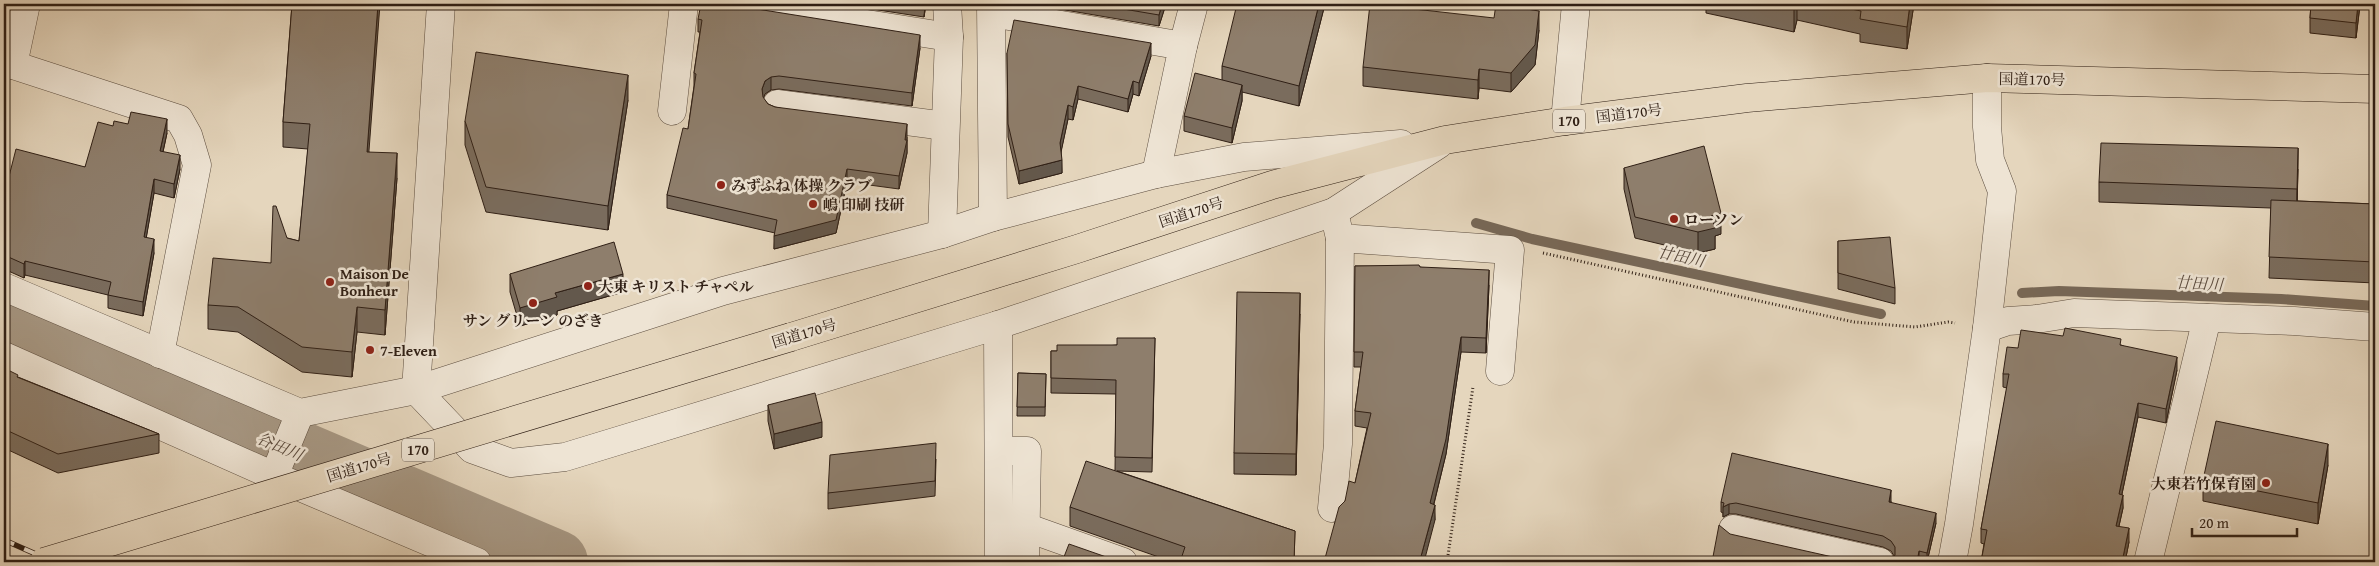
<svg xmlns="http://www.w3.org/2000/svg" width="2379" height="566" font-family="'Gentium Book Plus','Noto Serif JP',serif">
  <style>
    .lines { fill: none; stroke-linecap: round; stroke-linejoin: round }
    .stream { stroke: #776858; stroke-width: 10 }
    .river { stroke: #a79884; stroke-width: 64 }
    .minor-casing { stroke: #5c4d3f; stroke-width: 29 }
    .highway-casing { stroke: #2f1f15; stroke-width: 29 }
    .path { stroke: #2f1f15; stroke-width: 3; stroke-dasharray: 1 2.5; stroke-linecap: butt }
    .minor { stroke: #eee4d4; stroke-width: 28 }
    .highway { stroke: #e5d6bd; stroke-width: 28 }
    .rail-casing { stroke: #2f1f15; stroke-width: 5.5 }
    .rail { stroke: #eee4d4; stroke-width: 4; stroke-dasharray: 11; stroke-linecap: butt }
    .highway-bridge-casing { stroke: #2f1f15; stroke-width: 29; stroke-linecap: butt }
    .highway-bridge { stroke: #e5d6bd; stroke-width: 28 }
    .wall { fill: #7a6c5d; stroke: #2f1f15 }
    .shaded-wall { fill: #63584c; stroke: #2f1f15 }
    .building { fill: #8e7e6c; stroke: #2f1f15 }
    .poi-dot { fill: #8f2418; stroke: #eee4d4; stroke-width: 2 }
    .labels { text-anchor: middle; dominant-baseline: central; stroke-width: 5; stroke-linejoin: round; paint-order: stroke }
    .shield { fill: #eee4d4; stroke: #685a4e; stroke-width: 1 }
    .shield-label { font-size: 14px; font-weight: bold; fill: #2f1f15 }
    .street-label { font-size: 15px; fill: #2f1f15; stroke: #eee4d4 }
    .poi-label { font-size: 15px; font-weight: bold; fill: #2f1f15; stroke: #eee4d4; text-anchor: start }
    .water-label { font-size: 16px; font-style: italic; fill: #59493c; stroke: #eee4d4 }
  </style>
  <rect width="100%" height="100%" fill="#e5d6bd"/>
  <filter id="stains"><feTurbulence type="fractalNoise" baseFrequency=".004" numOctaves="4"/><feColorMatrix values="0 0 0 0 .2 0 0 0 0 .09 0 0 0 0 .02 0 0 0 .5 -.17"/></filter>
  <radialGradient id="worn" r=".72"><stop offset=".6" stop-color="#630" stop-opacity="0"/><stop offset="1" stop-color="#630" stop-opacity=".3"/></radialGradient>
  <g class="lines">
    <g class="stream">
      <polyline points="1476,223 1532,239 1881,314"/>
      <polyline points="2022,293 2059,291 2281,299 2375,306"/>
    </g>
    <polyline class="river" points="4,329 98,367 556,562"/>
    <defs>
      <g id="minor">
        <polyline points="441,4 416,390 472,449 511,463 565,457 998,325 1334,212 1439,144"/>
        <polyline points="740,4 949,37"/>
        <polyline points="991,4 993,217"/>
        <polyline points="992,13 1183,46 1156,174"/>
        <polyline points="1183,46 1194,4"/>
        <polyline points="4,62 179,119 188,135 197,165 160,354"/>
        <polyline points="13,65 26,4"/>
        <polyline points="777,104 945,126"/>
        <polyline points="672,111 684,4"/>
        <polyline points="1565,121 1576,4"/>
        <polyline points="1334,212 1340,238 1510,250 1500,371"/>
        <polyline points="942,234 949,37 947,4"/>
        <polyline points="4,287 300,413 416,390 723,291 942,234 993,217 1156,174 1244,157 1401,144"/>
        <polyline points="998,325 999,562"/>
        <polyline points="1987,328 2008,321 2037,319 2074,313 2294,321 2375,327"/>
        <polyline points="4,356 274,476 477,562"/>
        <polyline points="1000,451 1027,451 1025,562"/>
        <polyline points="274,476 300,413"/>
        <polyline points="1332,508 1338,444 1340,238"/>
        <polyline points="1025,527 1123,562"/>
        <polyline points="1733,529 1880,562"/>
        <polyline points="1952,562 1959,524 1987,328 2002,191 1990,160 1987,127 1987,78"/>
        <polyline points="2148,562 2207,318"/>
      </g>
      <polyline id="highway" points="791,337 1077,249 1272,185 1445,140 1565,121 1747,98 1987,78 2375,89"/>
    </defs>
    <use href="#minor" class="minor-casing"/>
    <use href="#highway" class="highway-casing"/>
    <g class="path">
      <polyline points="1543,253 1854,322 1915,327 1948,322 1955,323"/>
      <polyline points="1447,562 1473,387"/>
    </g>
    <use href="#minor" class="minor"/>
    <use href="#highway" class="highway"/>
    <defs>
      <polyline id="rail" points="4,540 54,562"/>
    </defs>
    <use href="#rail" class="rail-casing"/>
    <use href="#rail" class="rail"/>
    <defs>
      <polyline id="highway-bridge" points="44,562 791,337"/>
    </defs>
    <use href="#highway-bridge" class="highway-bridge-casing"/>
    <use href="#highway-bridge" class="highway-bridge"/>
  </g>
  <g class="wall">
    <polygon points="292,4 369,152 397,178 385,335 357,332 352,377 302,372 238,332 208,329 208,305 271,263 287,238 299,241 308,149 283,147 283,122"/>
    <polygon points="839,4 926,4 924,17"/>
    <polygon points="1030,4 1166,4 1159,26"/>
    <polygon points="1325,4 1299,106 1242,92 1242,101 1232,143 1184,131 1184,116 1222,80 1222,66"/>
    <polygon points="1706,4 1914,4 1907,49 1860,42 1860,34 1797,20 1794,32 1706,13"/>
    <polygon points="2311,4 2375,4 2375,8 2360,6 2356,38 2310,33 2310,18"/>
    <polygon points="738,6 920,48 912,106 779,89 771,90 765,94 763,98 768,104 775,107 907,137 907,153 899,189 847,182 836,233 774,249 775,233 667,208 667,195 688,129 694,86 694,73 700,32 698,32 698,19"/>
    <polygon points="1539,30 1535,65 1511,92 1479,88 1478,99 1363,86 1363,67"/>
    <polygon points="1007,53 1151,56 1139,96 1133,94 1128,112 1078,99 1073,120 1068,119 1061,151 1062,173 1019,184 1008,137"/>
    <polygon points="628,100 608,230 486,212 465,145 465,121"/>
    <polygon points="113,126 167,133 163,152 180,169 174,198 154,193 146,238 154,253 143,316 108,308 108,295 25,275 24,278 4,269 4,196 85,167"/>
    <polygon points="1624,168 1721,234 1715,236 1715,249 1698,253 1635,238 1624,189"/>
    <polygon points="2298,169 2297,201 2375,204 2375,283 2269,278 2271,208 2099,202 2099,182"/>
    <polygon points="1838,241 1895,288 1895,304 1838,289"/>
    <polygon points="1355,266 1420,267 1489,285 1486,353 1461,352 1446,454 1434,504 1435,520 1324,562 1345,501 1355,483 1367,428 1355,426 1355,411 1361,367 1354,367"/>
    <polygon points="510,274 623,292 557,311 557,315 520,326 510,292"/>
    <polygon points="1300,314 1296,475 1234,474 1234,453"/>
    <polygon points="1155,338 1152,472 1117,471 1295,531 1294,562 1173,562 1070,526 1070,507 1115,470 1116,394 1051,393 1051,351 1057,351 1117,345"/>
    <polygon points="2121,345 2177,370 2166,423 2138,417 2122,494 2123,508 2119,526 2129,542 2125,562 1981,562 1984,544 1981,543 1981,529 2007,388 2003,387 2003,374 2018,348"/>
    <polygon points="4,368 18,377 159,434 159,453 58,473 4,448"/>
    <polygon points="1018,373 1046,374 1045,416 1017,416"/>
    <polygon points="768,405 822,437 774,449 768,421"/>
    <polygon points="936,459 935,496 828,509 828,493"/>
    <polygon points="2328,465 2318,524 2203,501 2203,480"/>
    <polygon points="1891,501 1891,503 1936,523 1927,562 1924,562 1894,556 1891,551 1883,547 1736,514 1729,514 1723,517 1723,513 1721,512 1721,502"/>
  </g>
  <g class="shaded-wall">
    <polygon points="378,4 380,4 367,177 367,152"/>
    <polygon points="925,4 926,4 924,17"/>
    <polygon points="1162,4 1166,4 1159,26 1159,15"/>
    <polygon points="1319,4 1325,4 1299,106 1299,86"/>
    <polygon points="1795,4 1797,4 1797,20 1794,32 1794,9"/>
    <polygon points="1910,4 1914,4 1907,49 1907,27"/>
    <polygon points="2358,4 2360,4 2356,38 2356,23"/>
    <polygon points="1539,11 1539,30 1535,65 1511,92 1511,73"/>
    <polygon points="920,35 920,48 912,106 912,93"/>
    <polygon points="1151,43 1151,56 1139,96 1139,83"/>
    <polygon points="1479,69 1479,88 1478,99 1478,80"/>
    <polygon points="628,75 628,100 608,230 608,206"/>
    <polygon points="771,77 771,90 765,94 762,102 762,89 765,81"/>
    <polygon points="1133,81 1133,94 1128,112 1128,99"/>
    <polygon points="1242,85 1242,101 1232,143 1232,128"/>
    <polygon points="1078,86 1078,99 1073,120 1073,107"/>
    <polygon points="1068,105 1068,119 1060,157 1060,143"/>
    <polygon points="167,119 167,133 160,165 160,151"/>
    <polygon points="907,124 907,153 899,189 899,176"/>
    <polygon points="2298,148 2298,169 2297,209 2297,189"/>
    <polygon points="397,153 397,178 385,335 385,310"/>
    <polygon points="180,155 180,169 174,198 174,184"/>
    <polygon points="1062,160 1062,173 1019,184 1019,171"/>
    <polygon points="847,169 847,182 836,233 774,249 774,236"/>
    <polygon points="154,179 154,193 144,251 144,237"/>
    <polygon points="1721,213 1721,234 1715,236 1715,249 1698,253 1698,232 1711,216"/>
    <polygon points="154,239 154,253 143,316 143,302"/>
    <polygon points="25,261 25,275 24,278 24,264"/>
    <polygon points="1489,270 1489,285 1486,353 1486,338"/>
    <polygon points="623,274 623,292 557,311 557,315 520,326 520,308 555,293"/>
    <polygon points="1300,293 1300,314 1296,475 1296,454"/>
    <polygon points="357,307 357,332 352,377 352,352"/>
    <polygon points="1461,337 1461,352 1446,454 1430,519 1430,503"/>
    <polygon points="2177,357 2177,370 2166,423 2166,409"/>
    <polygon points="2138,403 2138,417 2119,508 2119,494"/>
    <polygon points="822,422 822,437 774,449 774,434"/>
    <polygon points="2328,444 2328,465 2318,524 2318,503"/>
    <polygon points="1891,490 1891,501 1889,512 1889,502"/>
    <polygon points="2123,495 2123,508 2116,539 2116,526"/>
    <polygon points="1729,504 1729,514 1723,517 1723,507"/>
    <polygon points="1435,505 1435,520 1424,562 1420,560"/>
    <polygon points="1936,513 1936,523 1927,562 1927,553"/>
    <polygon points="2129,528 2129,542 2125,562 2122,562"/>
    <polygon points="1919,551 1919,562 1917,562"/>
  </g>
  <g class="building">
    <polygon points="292,4 378,4 367,152 397,153 385,310 357,307 352,352 302,347 238,307 208,305 213,258 271,263 273,206 276,206 287,238 299,241 310,124 283,122"/>
    <polygon points="701,4 732,4 738,6 920,35 912,93 779,76 771,77 765,81 762,89 763,97 768,104 775,107 907,124 905,140 907,140 899,176 847,169 836,220 774,236 777,220 667,195 683,128 688,129 696,74 694,73 702,20 698,19"/>
    <polygon points="1094,4 1162,4 1159,15"/>
    <polygon points="1237,4 1319,4 1299,86 1222,66"/>
    <polygon points="1370,4 1494,18 1496,4 1539,11 1535,45 1511,73 1479,69 1478,80 1363,67"/>
    <polygon points="1769,4 1795,4 1794,9"/>
    <polygon points="1827,4 1910,4 1907,27 1860,19 1861,11"/>
    <polygon points="2311,4 2358,4 2356,23 2310,18"/>
    <polygon points="1014,20 1151,43 1139,83 1133,81 1128,99 1078,86 1073,107 1068,105 1060,143 1062,160 1019,171 1008,124 1007,53"/>
    <polygon points="476,52 628,75 608,206 486,187 465,121"/>
    <polygon points="1195,73 1242,85 1232,128 1184,116"/>
    <polygon points="131,112 167,119 160,151 180,155 174,184 154,179 144,237 154,239 143,302 108,295 111,282 25,261 24,264 4,255 4,196 16,149 85,167 98,122 113,126 114,121 128,124"/>
    <polygon points="2101,143 2298,148 2297,189 2099,182"/>
    <polygon points="1704,146 1721,213 1711,216 1715,228 1698,232 1635,217 1624,168"/>
    <polygon points="2271,200 2375,204 2375,262 2269,257"/>
    <polygon points="1890,237 1895,288 1838,273 1838,241"/>
    <polygon points="614,242 623,274 555,293 557,297 520,308 510,274"/>
    <polygon points="1419,265 1420,267 1489,270 1486,338 1461,337 1446,439 1430,503 1435,505 1420,560 1428,562 1324,562 1339,507 1345,501 1349,481 1355,483 1371,413 1355,411 1363,352 1354,352 1355,266"/>
    <polygon points="1237,292 1300,293 1296,454 1234,453"/>
    <polygon points="2065,328 2121,339 2120,345 2177,357 2166,409 2138,403 2119,494 2123,495 2116,526 2129,528 2122,562 1981,562 1987,530 1981,529 2009,374 2003,374 2007,347 2018,348 2021,330 2063,336"/>
    <polygon points="1117,338 1155,338 1152,458 1115,457 1116,380 1051,378 1051,351 1057,351 1057,345 1117,345"/>
    <polygon points="4,368 18,375 17,377 159,434 58,454 4,429"/>
    <polygon points="1018,373 1046,374 1045,407 1017,407"/>
    <polygon points="815,393 822,422 774,434 768,405"/>
    <polygon points="2216,421 2328,444 2318,503 2203,480"/>
    <polygon points="936,443 935,481 828,493 830,455"/>
    <polygon points="1732,453 1891,490 1889,502 1936,513 1927,553 1919,551 1917,562 1891,562 1895,555 1895,547 1891,541 1883,536 1736,503 1729,504 1723,507 1724,503 1721,502"/>
    <polygon points="1086,461 1295,531 1294,562 1180,562 1185,547 1070,507"/>
    <polygon points="1719,525 1730,534 1855,562 1712,562"/>
    <polygon points="1069,544 1112,559 1111,562 1062,562"/>
    <polygon points="430,558 439,562 428,562"/>
  </g>
  <g class="poi-dot">
    <circle cx="721" cy="185" r="5"/>
    <circle cx="813" cy="204" r="5"/>
    <circle cx="1674" cy="219" r="5"/>
    <circle cx="330" cy="282" r="5"/>
    <circle cx="588" cy="286" r="5"/>
    <circle cx="533" cy="303" r="5"/>
    <circle cx="370" cy="350" r="5"/>
    <circle cx="2266" cy="483" r="5"/>
  </g>
  <g class="labels">
    <g class="shield">
      <rect x="1553" y="109.5" width="32" height="23" rx="4"/>
      <rect x="402" y="438.5" width="32" height="23" rx="4"/>
    </g>
    <g class="shield-label">
      <text x="1569" y="121">170</text>
      <text x="418" y="450">170</text>
    </g>
    <g class="street-label">
      <text transform="translate(2032 79) rotate(1)">国道170号</text>
      <text transform="translate(1629 113) rotate(-7)">国道170号</text>
      <text transform="translate(1191 212) rotate(-18)">国道170号</text>
      <text transform="translate(804 333) rotate(-17)">国道170号</text>
      <text transform="translate(359 467) rotate(-17)">国道170号</text>
    </g>
    <g class="poi-label">
      <text x="731" y="185">みずふね 体操 クラブ</text>
      <text x="823" y="204">嶋 印刷 技研</text>
      <text x="1684" y="219">ローソン</text>
      <text x="340" y="273">Maison De<tspan x="340" dy="17">Bonheur</tspan></text>
      <text x="598" y="286">大東 キリスト チャペル</text>
      <text x="533" y="320" text-anchor="middle">サン グリーン のざき</text>
      <text x="380" y="350">7-Eleven</text>
      <text x="2256" y="483" text-anchor="end">大東若竹保育園</text>
    </g>
    <g class="water-label">
      <text transform="translate(1681 256) rotate(12)">廿田川</text>
      <text transform="translate(2199 283) rotate(3)">廿田川</text>
      <text transform="translate(280 446) rotate(23)">谷田川</text>
    </g>
  </g>
  <rect width="2379" height="566" fill="none" stroke="#e5d6bd" stroke-width="20"/>
  <rect x="5" y="5" width="2369" height="556" fill="none" stroke="#2f1f15" stroke-width="2.5"/>
  <rect x="10" y="10" width="2359" height="546" fill="none" stroke="#2f1f15"/>
  <path d="M2192 528v8h105v-8" fill="none" stroke="#2f1f15" stroke-width="2.5"/>
  <text x="2199" y="528" font-size="15" fill="#2f1f15" stroke="#eee4d4" stroke-width="4" paint-order="stroke">20 m</text>
  <rect width="100%" height="100%" filter="url(#stains)"/>
  <rect width="100%" height="100%" fill="url(#worn)"/>
</svg>
